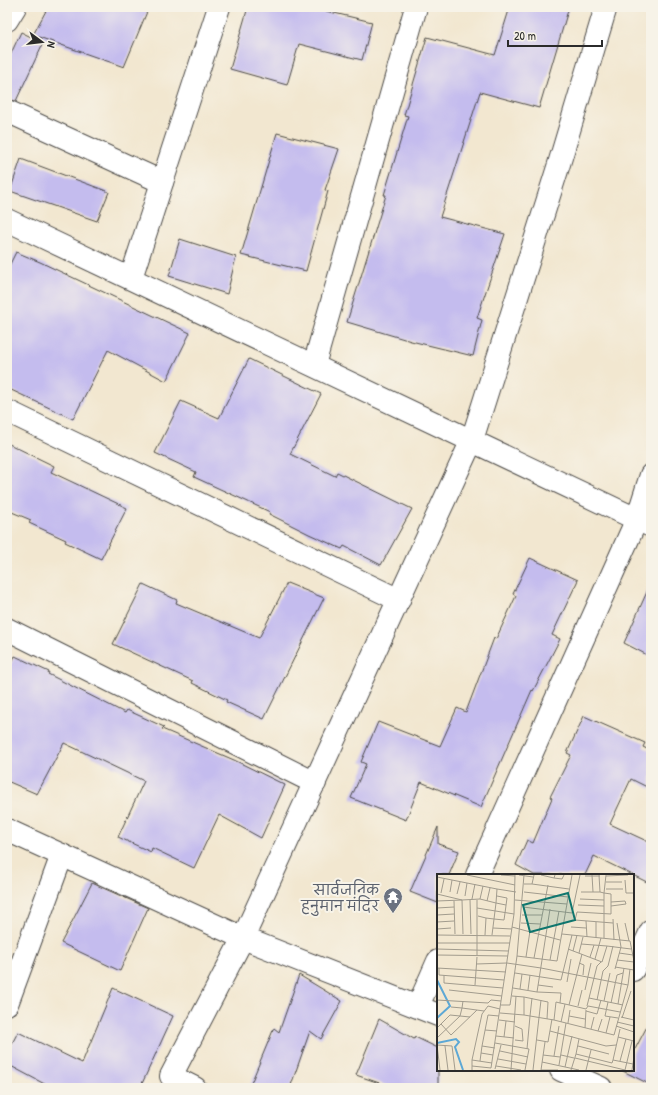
<svg xmlns="http://www.w3.org/2000/svg" width="658" height="1095" font-family="'Patrick Hand','Playpen Sans Deva',sans-serif">
  <style>
    .building { fill: #c4bcee }
    .lines { fill: none; stroke-linecap: round; stroke-linejoin: round }
    .minor-casing { stroke: #494744; stroke-width: 24 }
    .minor { stroke: #fff; stroke-width: 22 }
    .labels { text-anchor: middle; dominant-baseline: central; stroke-width: 4; stroke-linejoin: round; paint-order: stroke }
    .worship-label { font-size: 14px; fill: #5b616d; stroke: #f7f3e8; text-anchor: end }
    .inset-river { fill: none; stroke: #5da8d5; stroke-width: 2 }
    .inset-road { fill: none; stroke: #a29c8e; stroke-width: 1 }
    .view { fill: #0f766e; fill-opacity: 0.15; stroke: #0f766e; stroke-width: 2 }
    .inset-edge { fill: none; stroke: #2b2b2b; stroke-width: 2 }
  </style>
  <rect width="100%" height="100%" fill="#f7f3e8"/>
  <filter id="ink" filterUnits="userSpaceOnUse"><feTurbulence type="fractalNoise" baseFrequency=".025" numOctaves="2"/><feDisplacementMap in="SourceGraphic" scale="8" xChannelSelector="R" yChannelSelector="G"/><feConvolveMatrix kernelMatrix="1 2 1 2 8 2 1 2 1" color-interpolation-filters="sRGB"/></filter>
  <filter id="wash" filterUnits="userSpaceOnUse"><feTurbulence type="fractalNoise" baseFrequency=".012" numOctaves="4" result="noise"/><feDisplacementMap in="SourceGraphic" scale="16" xChannelSelector="R" yChannelSelector="G"/><feGaussianBlur stdDeviation="0.9" result="paint"/><feColorMatrix in="noise" values="0 0 0 0 0 0 0 0 0 0 0 0 0 0 0 0 0 1.4 0 .05"/><feComposite in="paint" operator="in"/></filter>
  <g filter="url(#wash)">
    <rect width="100%" height="100%" fill="#f2e7d0"/>
    <g id="blocks">
      <g class="building">
        <polygon points="48,7 149,7 124,67 33,35"/>
        <polygon points="248,7 309,7 372,22 362,60 299,44 287,85 230,69"/>
        <polygon points="510,7 569,7 539,108 480,92 440,217 505,234 477,318 482,320 473,356 411,341 347,322 386,195 384,195 408,116 404,115 427,37 495,55"/>
        <polygon points="21,32 43,43 16,101 7,99 7,62"/>
        <polygon points="277,133 339,149 325,190 328,191 306,271 241,255"/>
        <polygon points="21,159 109,192 97,221 10,191"/>
        <polygon points="180,239 236,257 227,294 169,276"/>
        <polygon points="16,252 40,262 190,333 166,381 108,350 73,419 7,388 7,270"/>
        <polygon points="249,359 321,394 290,454 335,476 337,472 412,509 381,565 344,546 342,549 309,534 269,514 270,512 194,477 196,472 155,453 181,401 219,418"/>
        <polygon points="7,443 54,466 51,472 127,508 101,559 65,542 66,540 29,523 31,520 7,510"/>
        <polygon points="530,558 578,580 552,635 560,639 533,691 532,690 481,807 421,782 406,820 351,798 366,764 361,762 378,722 440,746 457,708 466,712 494,638 496,639 516,596 513,594"/>
        <polygon points="287,583 324,598 264,719 226,702 227,700 192,683 193,681 113,644 143,584 177,600 176,603 259,638"/>
        <polygon points="651,583 651,657 624,643"/>
        <polygon points="15,656 49,672 48,674 125,713 127,710 164,727 162,729 234,760 285,785 261,838 219,815 194,868 152,848 151,852 118,837 144,781 64,743 37,794 7,781 7,671"/>
        <polygon points="584,716 645,743 643,747 651,751 651,789 631,779 610,824 651,843 651,884 594,856 585,875 534,875 516,865 527,840 533,843 552,798 550,797 571,755 567,753"/>
        <polygon points="438,827 438,844 459,851 449,875 438,875 438,903 410,892"/>
        <polygon points="92,883 148,908 120,971 61,943"/>
        <polygon points="299,975 342,1001 321,1039 310,1031 290,1088 249,1088 274,1028 279,1032"/>
        <polygon points="113,988 173,1016 140,1088 52,1088 7,1064 7,1053 18,1032 82,1063"/>
        <polygon points="379,1019 414,1039 415,1037 438,1048 438,1088 394,1088 356,1075"/>
        <polygon points="651,1019 651,1085 623,1071 633,1070 633,1053"/>
      </g>
    </g>
  </g>
  <g filter="url(#ink)">
    <use href="#blocks" fill-opacity="0" stroke="#494744" stroke-width="1"/>
    <g class="lines">
      <defs>
        <g id="minor">
          <polyline points="7,20 15,7"/>
          <polyline points="7,111 162,182"/>
          <polyline points="7,220 651,526"/>
          <polyline points="131,278 219,7"/>
          <polyline points="314,365 416,7"/>
          <polyline points="7,411 399,600"/>
          <polyline points="7,629 315,783"/>
          <polyline points="7,830 243,938 438,1015"/>
          <polyline points="477,875 637,519 651,475"/>
          <polyline points="633,970 651,931"/>
          <polyline points="7,1004 62,855"/>
          <polyline points="418,1006 438,961"/>
          <polyline points="561,1070 601,1088"/>
          <polyline points="195,1088 171,1076 243,938 472,440 559,164 606,7"/>
        </g>
      </defs>
      <use href="#minor" class="minor-casing"/>
      <use href="#minor" class="minor"/>
    </g>
  </g>
  <defs>
    <symbol id="temple-pin" viewBox="-11 -11 22 30"><path d="M0 17L-7.5 6A9.5 9.5 0 1 1 7.5 6Z" fill="#6b7280" stroke="#f7f3e8"/><path d="M0-6L5-2H3V0L6.5 2.5H4V6H1.5V3h-3V6H-4V2.5H-6.5L-3 0V-2H-5Z" fill="#fff"/></symbol>
  </defs>
  <g fill-rule="evenodd">
    <use href="#temple-pin" x="382" y="886" width="22" height="30"/>
  </g>
  <g class="labels">
    <g class="worship-label">
      <text x="379" y="889">सार्वजनिक<tspan x="379" dy="16">हनुमान मंदिर</tspan></text>
    </g>
  </g>
  <g transform="translate(437 874)">
    <rect width="197" height="197" fill="#f2e7d0"/>
    <path class="inset-river" d="M0 106 13 132 0 144M0 169 19 165 22 168 18 173 26 196"/>
    <path class="inset-road" d="M30 1 78 11M64 1 78 2M82 1 96 3M87 1 80 82 120 87 135 1M104 1 117 4 118 1M155 1 156 18M162 1 163 18 167 19V64M169 1 167 19 174 20V40L140 38 138 46 176 49M148 2H163M169 2 191 1M0 3 60 15M117 4 125 5 127 1M188 6 189 19H197M169 8H185M87 10H95L97 1M95 10 132 15M169 15H186M13 18 15 6M87 18 131 23M144 18H163M4 19 7 5M0 20 25 26 43 25 59 29 60 15 79 18M20 20 23 8M28 22 30 9M60 22 70 24 68 39 67 46 57 45 59 29 69 31M35 25 38 10M43 25 46 12M143 25 167 26M33 26 34 60M78 26 130 30M0 27 25 26 26 60M17 27 18 60M50 27 53 14M174 28 188 27 189 30 174 32M141 31 167 32M86 33 135 39 143 1M0 34 17 33M40 34 77 40M0 41 17 40M85 41H105M41 42 49 44 48 61M49 44 57 45 55 61M176 45 177 66M149 47 150 63M0 48 17 47M84 49 103 50M188 49 192 67M75 53 123 66M134 53 149 54M56 54 75 55M0 55 14 54M125 60 193 67 197 87M0 61 73 62M159 64V48M0 69H73M144 70 170 72M0 75 71 77M131 75 165 88 170 72 194 75M136 77 140 61M142 79 146 63M182 79 196 81M0 81 71 82M40 81V26M89 83 93 57M153 83 157 71M97 84 111 11M158 85 164 64M113 86 122 37M180 86 197 88M142 89 147 91 146 101M39 90 70 89 104 94 191 111 193 95M178 93 197 96M0 94 69 98M2 94V101L67 106M178 95 184 73 180 49M78 99 124 106 135 61M7 101V109L66 114M130 108 134 85M38 111 40 83M101 111 116 113M76 114 100 118 113 35M83 115 85 100M12 116 65 122M91 116 93 101M148 116 154 89M100 118 124 119 123 129 128 130 149 135 151 132 183 138M87 123 111 128 110 145M152 124 160 92 164 88M0 126 51 129 54 126 64 127M160 126 166 97 171 92 176 72M26 127 25 134 47 137M167 127 173 99M171 128 168 142 181 144M123 129 119 128 117 146 177 161 191 111M174 129 180 101 186 99M181 130 187 94M64 131H73L80 82M132 131 145 80M51 132 63 135M141 132 145 116M150 132 152 124 186 131M149 137 160 140 164 126M63 139 87 141V123L75 122M87 141 93 142 95 124M132 142 148 145M184 143 197 146M185 144 194 117M62 146 78 148M124 148 128 130M180 148 197 152M131 149 133 136M4 150 14 161 40 136M179 152 197 158M0 154 13 141 33 143M148 154 149 136M154 155 157 143M48 156 60 157M113 157 169 172 179 171M161 157 165 145M169 159 173 143M59 162 77 164M67 163 69 147M181 163 197 167M0 164 23 142 25 134 14 133M78 166 86 167 85 155 78 152M100 166 111 168 115 145M58 169 92 175 88 196M0 171 15 172 18 196M0 171 3 196M8 172 11 196M45 172 51 141 62 142M141 172 172 180M90 175 93 142 117 146M63 177 91 183M44 179 56 181M139 180 142 165M106 181 123 183M124 181 137 184M117 182 122 152M138 184 188 196M61 185 89 190M35 186 45 140 51 132M176 186 183 155M43 187 45 172 58 174M183 187 189 165M105 188 142 196M122 191 129 149M35 192 54 194 77 40 78 1M59 192 84 196M128 193 135 162M58 195 64 171M35 196V186L55 189M74 196 79 122M96 196 104 126M104 196 108 168M104 196H121M134 196 139 180 175 189 176 186 196 190M149 196 154 176M188 196 195 167M195 196 197 183"/>
    <path class="view" d="M131 19 138 46 93 58 86 31Z"/>
    <rect width="197" height="197" class="inset-edge"/>
  </g>
  <rect width="658" height="1095" fill="none" stroke="#f7f3e8" stroke-width="24"/>
  <g transform="translate(42 42) rotate(105)" stroke="#f7f3e8" stroke-width="3" paint-order="stroke">
  <path d="M0-3L7 15L0 10L-7 15Z" fill="#2b2b2b"/>
  <text y="-6" font-size="11" font-weight="bold" text-anchor="middle" fill="#2b2b2b">N</text>
  </g>
  <path d="M508 40v6h94v-6" fill="none" stroke="#2b2b2b" stroke-width="2"/>
  <text x="514" y="40" font-size="12" fill="#2b2b2b" stroke="#f7f3e8" stroke-width="3" paint-order="stroke">20 m</text>
</svg>
